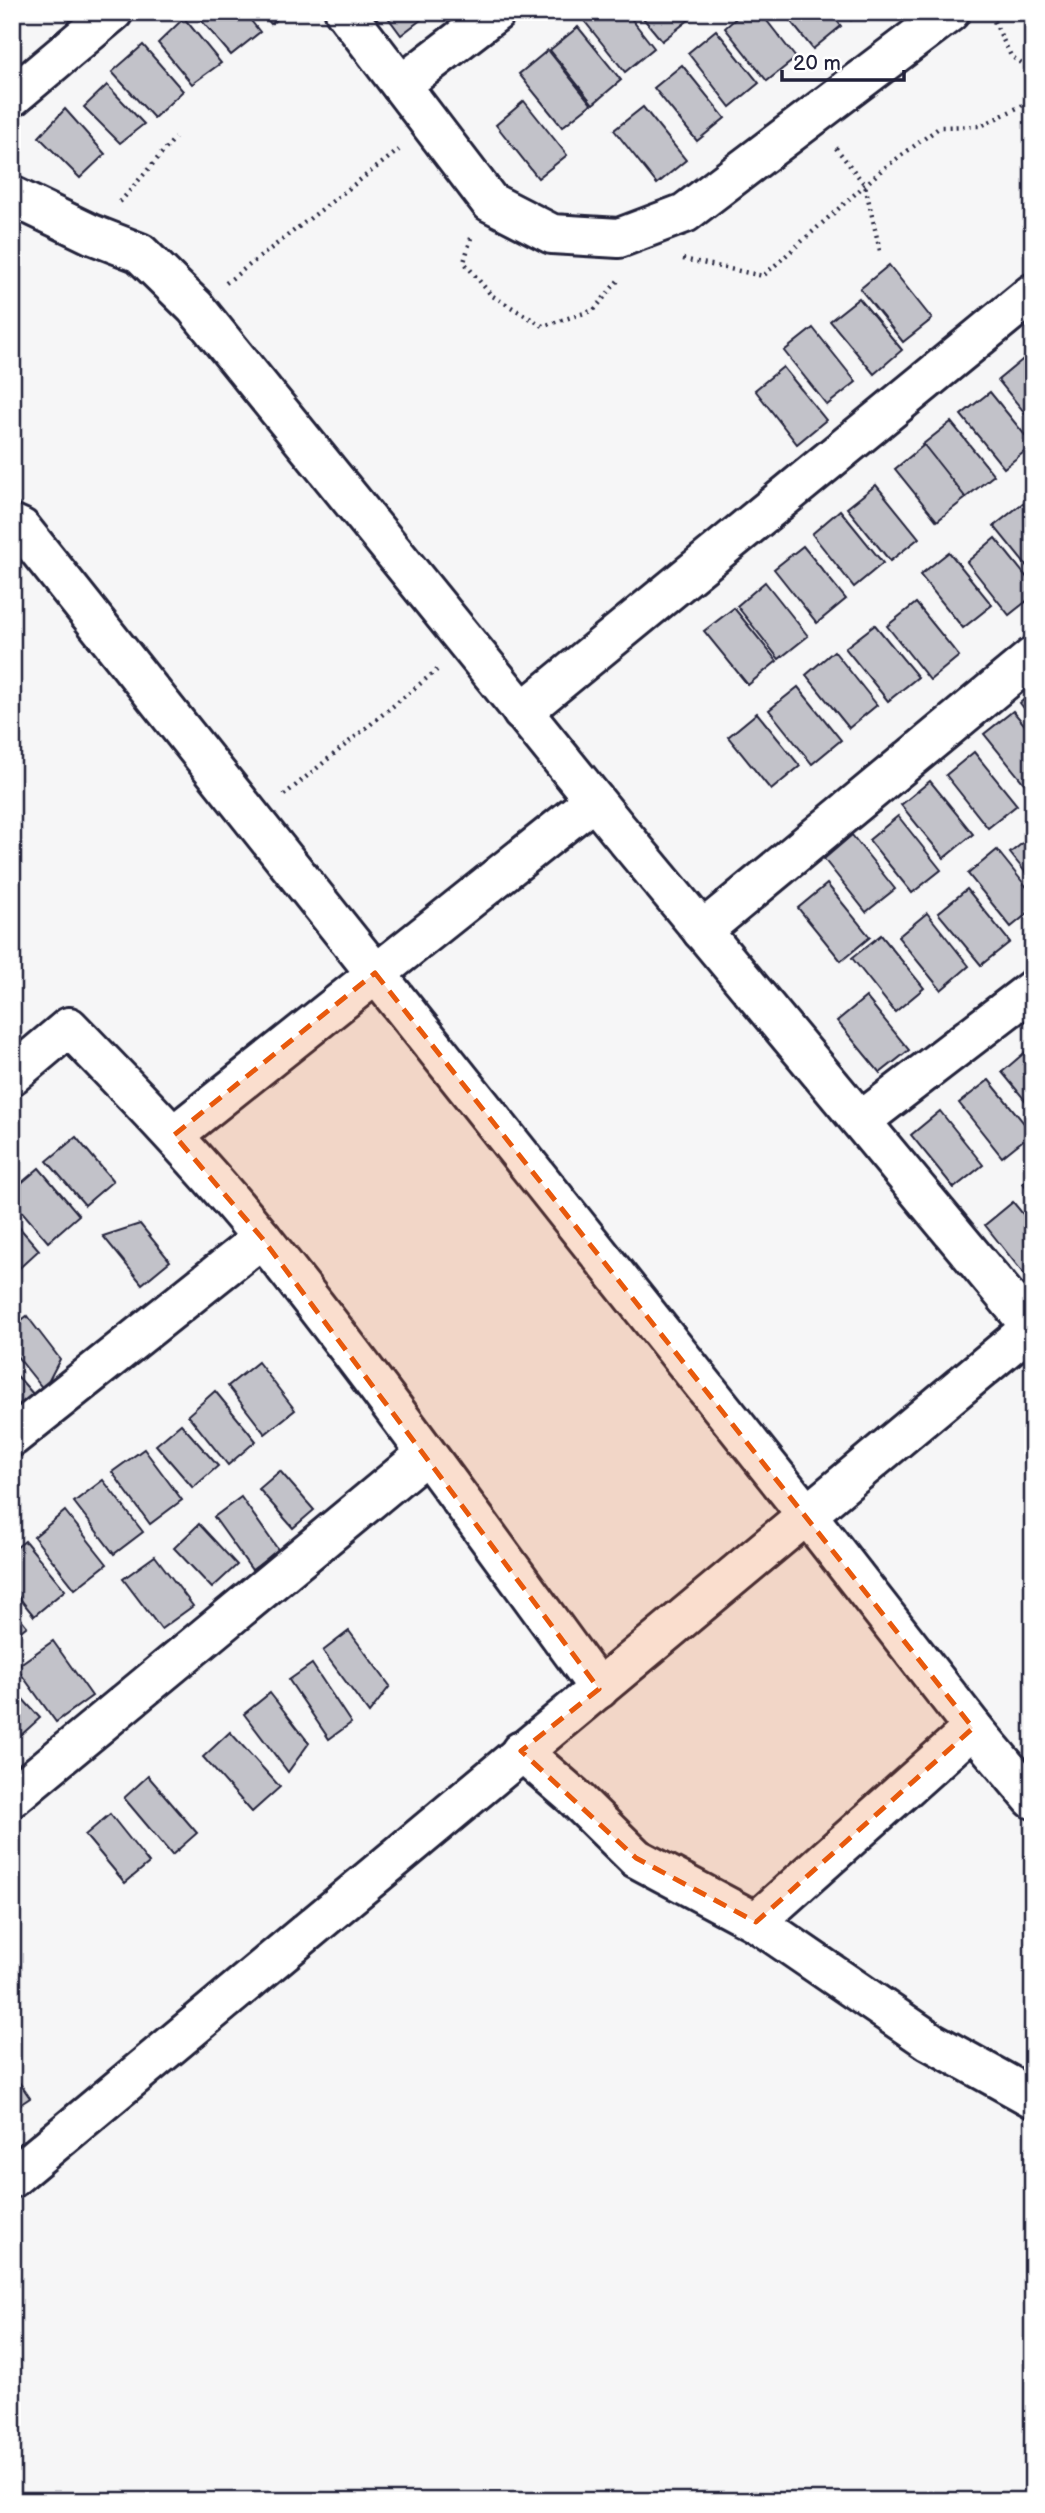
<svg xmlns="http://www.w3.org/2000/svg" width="1045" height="2513" font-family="'Balsamiq Sans',sans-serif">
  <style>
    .building { fill: #c2c2c9; stroke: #22223b; stroke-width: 2 }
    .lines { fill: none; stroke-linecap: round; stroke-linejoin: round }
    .minor-casing { stroke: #22223b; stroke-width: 44 }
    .path { stroke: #22223b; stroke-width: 4.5; stroke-dasharray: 2 5; stroke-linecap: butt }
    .minor { stroke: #fff; stroke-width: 38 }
    .marked { fill: #e8590c; fill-opacity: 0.2; stroke: #e8590c; stroke-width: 5; stroke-dasharray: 14 9; stroke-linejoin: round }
  </style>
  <rect width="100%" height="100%" fill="#f6f6f7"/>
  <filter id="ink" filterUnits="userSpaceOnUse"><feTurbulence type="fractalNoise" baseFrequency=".0143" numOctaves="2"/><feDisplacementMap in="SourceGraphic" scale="14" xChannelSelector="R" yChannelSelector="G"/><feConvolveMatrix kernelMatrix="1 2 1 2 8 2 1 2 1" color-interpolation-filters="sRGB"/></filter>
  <g filter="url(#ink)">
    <g class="building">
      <polygon points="199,12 244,12 260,32 231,55 196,14"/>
      <polygon points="261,12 286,12 271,24"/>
      <polygon points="384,12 431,12 401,35"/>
      <polygon points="590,12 626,12 654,48 625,72 582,18"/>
      <polygon points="638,12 686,12 691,18 662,41"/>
      <polygon points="743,12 760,12 796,58 767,81 725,28"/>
      <polygon points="783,12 830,12 841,26 813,49"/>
      <polygon points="844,12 861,12 851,20"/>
      <polygon points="184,18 221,63 192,84 158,43"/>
      <polygon points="578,27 621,80 593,104 550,50"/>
      <polygon points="716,30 759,83 730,107 688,53"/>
      <polygon points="143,45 183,91 154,118 112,72"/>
      <polygon points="548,50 591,104 562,127 519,74"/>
      <polygon points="682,65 725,118 697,141 654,88"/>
      <polygon points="107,85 144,124 120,143 84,107"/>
      <polygon points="524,101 567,155 538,178 496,125"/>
      <polygon points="643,107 686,160 657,184 614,130"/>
      <polygon points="65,109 105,154 80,178 39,137"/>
      <polygon points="889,265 932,319 903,342 860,289"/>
      <polygon points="859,298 902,350 874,374 830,321"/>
      <polygon points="813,328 856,382 827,405 784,351"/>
      <polygon points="1027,356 1033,363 1033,423 998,380"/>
      <polygon points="783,367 826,420 797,444 755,390"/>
      <polygon points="990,392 1033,445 1004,468 961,415"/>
      <polygon points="951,422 994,475 965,498 922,445"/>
      <polygon points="924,445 966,498 937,521 895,469"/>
      <polygon points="876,485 919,538 890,561 847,508"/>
      <polygon points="1023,503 1033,515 1033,574 994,526"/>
      <polygon points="840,510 883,563 854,587 812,534"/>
      <polygon points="995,538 1033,585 1033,596 1009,615 967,562"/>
      <polygon points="803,546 846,599 817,623 774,569"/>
      <polygon points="949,552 992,605 963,628 920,575"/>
      <polygon points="765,582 808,636 779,659 737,606"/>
      <polygon points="916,603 959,656 930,680 887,626"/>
      <polygon points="734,608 777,661 748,685 704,631"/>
      <polygon points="875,625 918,677 888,701 845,648"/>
      <polygon points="834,651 877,705 849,728 806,675"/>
      <polygon points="798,687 841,740 812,764 769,710"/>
      <polygon points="1033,692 1033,720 1020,703"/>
      <polygon points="1013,711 1033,735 1033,783 1027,787 984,734"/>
      <polygon points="757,713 800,766 771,790 728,737"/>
      <polygon points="974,752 1017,805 988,828 946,775"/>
      <polygon points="930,781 973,834 944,858 901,805"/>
      <polygon points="898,816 941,870 912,893 869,840"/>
      <polygon points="852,835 895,889 866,912 824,859"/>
      <polygon points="1033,835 1033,882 1010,853"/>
      <polygon points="997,850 1033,895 1033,909 1011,927 968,874"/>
      <polygon points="827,884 870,937 841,961 798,908"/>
      <polygon points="967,889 1010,942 981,965 938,913"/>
      <polygon points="927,913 969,966 941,990 898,937"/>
      <polygon points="881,935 924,988 895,1012 852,958"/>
      <polygon points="866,997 909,1050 880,1073 837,1021"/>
      <polygon points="1030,1048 1033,1051 1033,1110 1002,1072"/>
      <polygon points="989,1080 1032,1133 1002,1157 959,1103"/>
      <polygon points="940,1111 983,1165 954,1188 911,1135"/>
      <polygon points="76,1137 113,1181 85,1205 47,1161"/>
      <polygon points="39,1168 79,1215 48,1242 12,1200 12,1191"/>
      <polygon points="1033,1175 1033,1196 1023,1183"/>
      <polygon points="1013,1202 1033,1226 1033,1274 1027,1278 985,1225"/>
      <polygon points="12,1219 39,1250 13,1274 12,1274"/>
      <polygon points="140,1224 170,1261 142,1284 103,1236"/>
      <polygon points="27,1316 60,1359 44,1390 12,1350 12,1327"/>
      <polygon points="258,1362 295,1410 265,1434 228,1386"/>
      <polygon points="12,1370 34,1395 12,1414"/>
      <polygon points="215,1391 256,1441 228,1465 188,1415"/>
      <polygon points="181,1424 218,1466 193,1488 156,1445"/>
      <polygon points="144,1449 182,1500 150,1524 112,1472"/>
      <polygon points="280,1471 314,1510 293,1528 259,1489"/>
      <polygon points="103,1480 143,1532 114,1554 74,1502"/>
      <polygon points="241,1497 279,1551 252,1570 214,1517"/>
      <polygon points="65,1511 107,1564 75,1589 34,1537"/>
      <polygon points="199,1524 237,1565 212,1588 174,1548"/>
      <polygon points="25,1541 65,1590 34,1616 12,1589 12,1551"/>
      <polygon points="155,1556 193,1606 161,1629 123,1579"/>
      <polygon points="12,1608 27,1626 12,1638"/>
      <polygon points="349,1631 390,1686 369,1713 323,1651"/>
      <polygon points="53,1641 92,1696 56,1722 16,1667"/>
      <polygon points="312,1664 351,1723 329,1739 289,1680"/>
      <polygon points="12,1687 40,1718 20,1736 12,1728"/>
      <polygon points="270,1693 309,1743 288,1772 244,1714"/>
      <polygon points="230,1732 280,1787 252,1812 203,1757"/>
      <polygon points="148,1776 197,1833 172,1855 124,1798"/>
      <polygon points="110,1814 149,1863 125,1883 85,1835"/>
      <polygon points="12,2072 30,2098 12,2110"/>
    </g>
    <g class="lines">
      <defs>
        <g id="minor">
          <polyline points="345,12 490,202 552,234 619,238 685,213 950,12"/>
          <polyline points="401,85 496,12"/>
          <polyline points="12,97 113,12"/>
          <polyline points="12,196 91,234 140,253 195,307 617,828 1033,1329"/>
          <polyline points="12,524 21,528 807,1515 973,1728 1033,1799"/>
          <polyline points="522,712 1033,293"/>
          <polyline points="702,931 1033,657"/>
          <path d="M12 1075 69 1027C135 1095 202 1164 262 1238 379 1384 488 1538 599 1689"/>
          <polyline points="861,1121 1033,989"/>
          <polyline points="174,1135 594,800"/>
          <polyline points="12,1437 262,1238"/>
          <polyline points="521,1751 573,1796 636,1858 756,1922 930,2041 1033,2098"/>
          <polyline points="12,1797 426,1454"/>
          <polyline points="756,1922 973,1728"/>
          <polyline points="12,2178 1033,1326"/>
        </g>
      </defs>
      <use href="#minor" class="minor-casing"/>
      <g class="path">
        <polyline points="991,15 1011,56 1033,72"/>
        <polyline points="836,148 865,185 880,251"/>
        <polyline points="120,202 175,138"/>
        <polyline points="471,238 464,262 491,295 543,326 594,310 620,278"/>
        <polyline points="683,259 763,276 883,169 940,127 981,126 1033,100"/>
        <polyline points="226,283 399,150"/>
        <polyline points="284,795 437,670"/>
      </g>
      <use href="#minor" class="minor"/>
    </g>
  </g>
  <path class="marked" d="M375 973 973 1728 756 1922 636 1858 521 1751 599 1689 262 1238 174 1135Z"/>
  <rect width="1045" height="2513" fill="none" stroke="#fff" stroke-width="42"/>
  <rect x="21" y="21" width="1003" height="2471" fill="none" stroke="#22223b" stroke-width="2.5" filter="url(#ink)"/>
  <path d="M782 70v10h122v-10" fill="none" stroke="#22223b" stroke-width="3.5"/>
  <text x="793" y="70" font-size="21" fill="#22223b" stroke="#ffffff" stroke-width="5" paint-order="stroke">20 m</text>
</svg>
